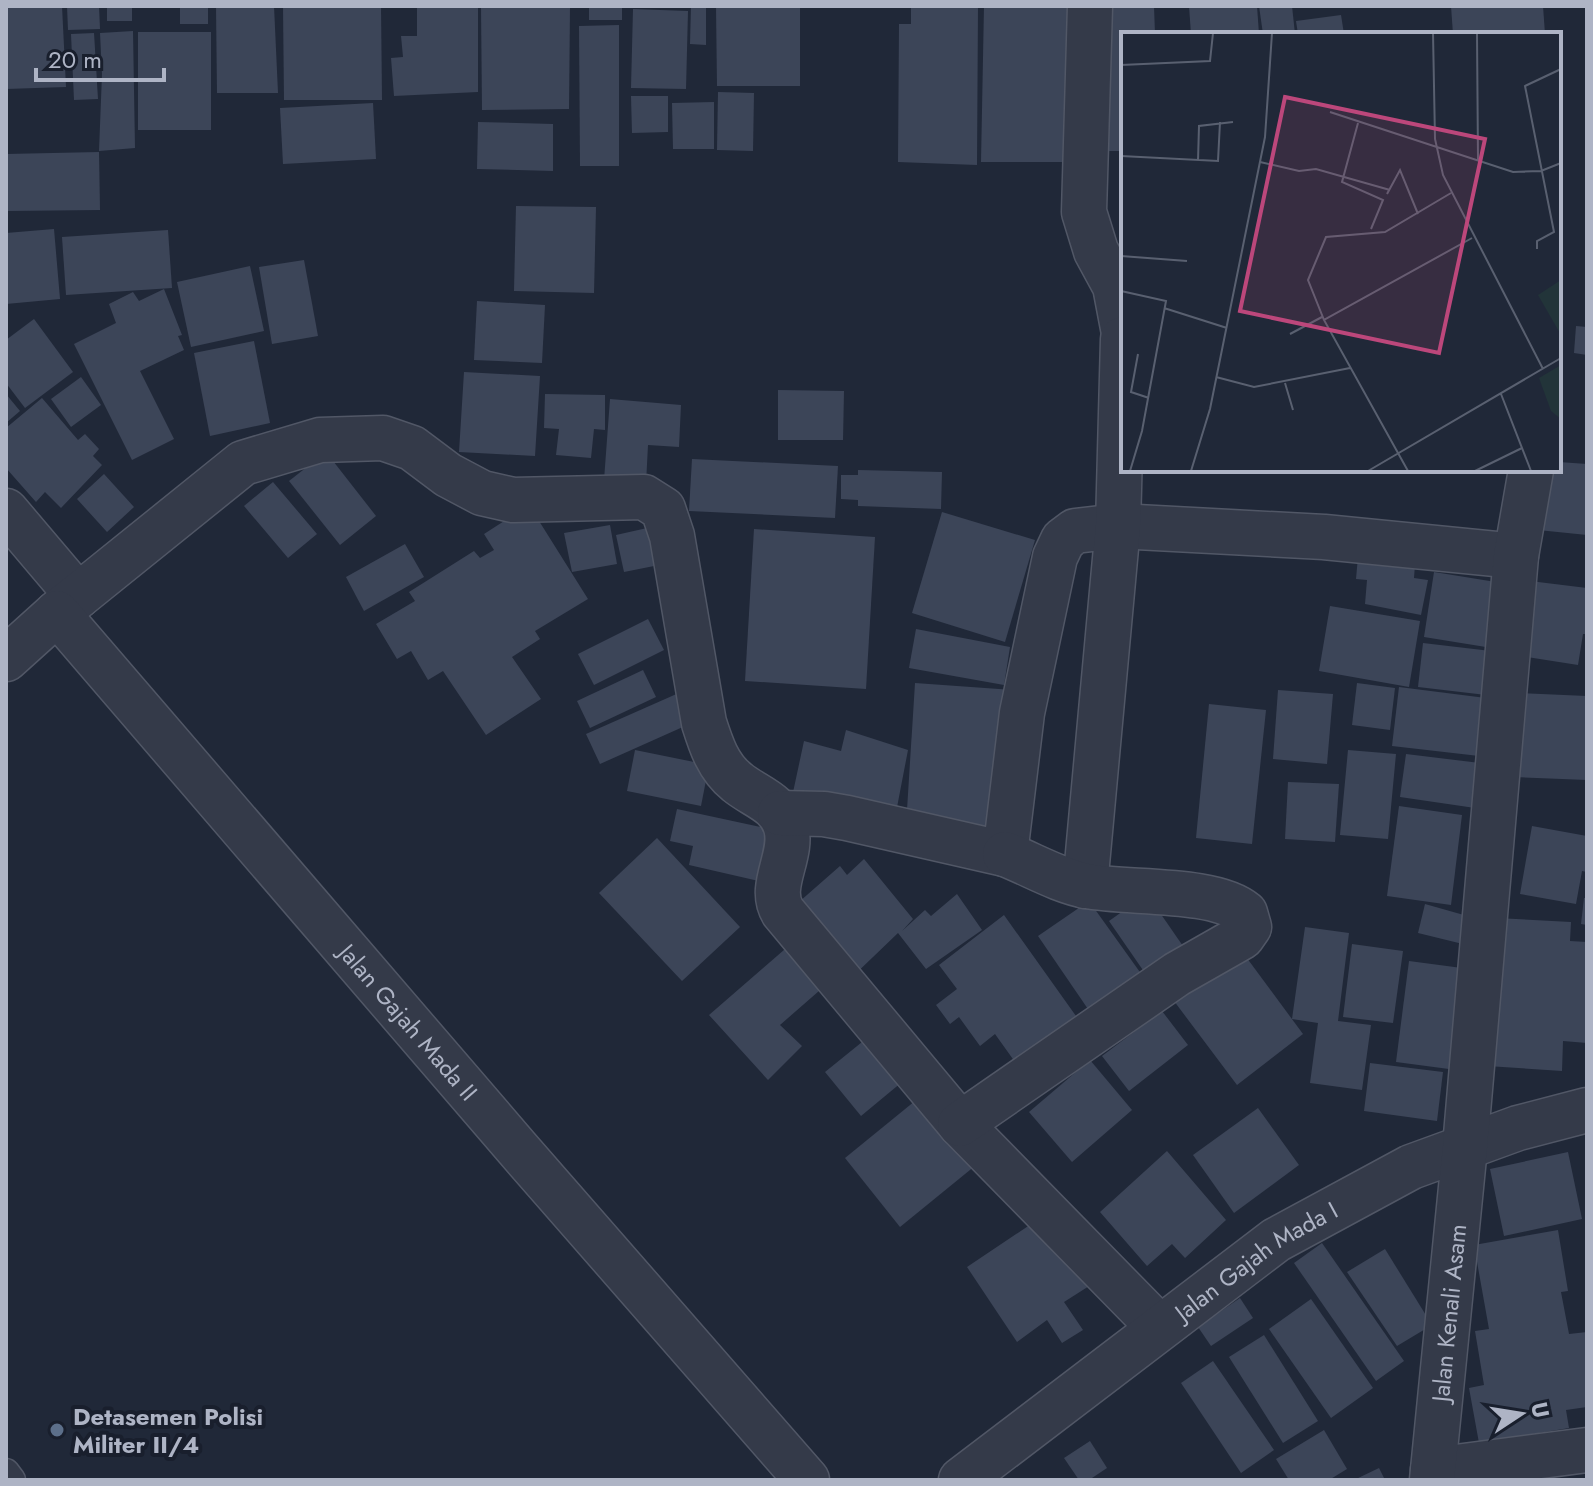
<svg xmlns="http://www.w3.org/2000/svg" width="1593" height="1486" font-family="Jost,sans-serif">
  <style>
    .building { fill: #3c4558 }
    .lines { fill: none; stroke-linecap: round; stroke-linejoin: round }
    .service-casing { stroke: #515766; stroke-width: 29 }
    .minor-casing { stroke: #515766; stroke-width: 47 }
    .service { stroke: #343a49; stroke-width: 26 }
    .minor { stroke: #343a49; stroke-width: 44 }
    .service-dot { fill: #5c6f8a; stroke: #191f2d; stroke-width: 3 }
    .labels { text-anchor: middle; dominant-baseline: central; stroke-width: 8; stroke-linejoin: round; paint-order: stroke }
    .street-label { font-size: 24px; fill: #aeb4c5; stroke: #191f2d }
    .poi-label { font-size: 24px; font-weight: bold; fill: #aeb4c5; stroke: #191f2d; text-anchor: start }
    .inset-road { fill: none; stroke: #596070; stroke-width: 2 }
    .view { fill: #bc477b; fill-opacity: 0.15; stroke: #bc477b; stroke-width: 4 }
    .inset-edge { fill: none; stroke: #aeb4c5; stroke-width: 4 }
  </style>
  <rect width="100%" height="100%" fill="#202838"/>
  <g class="building">
    <polygon points="6,6 62,6 66,87 6,89"/>
    <polygon points="67,6 99,6 100,29 68,30"/>
    <rect x="107" y="6" width="25" height="15"/>
    <rect x="180" y="6" width="28" height="18"/>
    <polygon points="216,6 274,6 278,93 217,93"/>
    <polygon points="283,6 381,6 382,100 284,100"/>
    <polygon points="417,6 478,6 478,92 394,96 391,58 403,57 401,36 417,36"/>
    <polygon points="481,6 570,6 569,109 482,110"/>
    <rect x="589" y="6" width="33" height="14"/>
    <polygon points="691,6 706,6 706,45 690,44"/>
    <polygon points="716,6 800,6 800,86 717,86"/>
    <polygon points="911,6 978,6 977,165 898,162 899,24 911,24"/>
    <polygon points="984,6 1073,6 1067,162 981,162"/>
    <polygon points="1091,6 1154,6 1155,34 1123,34 1123,151 1092,151"/>
    <polygon points="1189,6 1257,6 1259,34 1191,34"/>
    <polygon points="1259,6 1292,6 1295,34 1263,34"/>
    <polygon points="1451,6 1543,6 1545,34 1453,34"/>
    <polygon points="633,9 688,11 686,89 631,88"/>
    <polygon points="1341,15 1344,34 1298,34 1296,21"/>
    <polygon points="619,25 619,166 580,166 579,26"/>
    <polygon points="133,31 135,148 99,151 102,74 100,33"/>
    <rect x="138" y="32" width="73" height="98"/>
    <polygon points="94,33 98,99 74,100 71,34"/>
    <polygon points="718,92 754,93 753,151 717,150"/>
    <polygon points="631,96 668,96 668,132 632,133"/>
    <polygon points="714,102 714,149 673,149 672,103"/>
    <polygon points="373,103 376,159 283,164 280,108"/>
    <polygon points="478,122 553,124 553,171 477,169"/>
    <polygon points="99,152 100,210 6,211 6,154"/>
    <polygon points="516,206 596,207 594,293 514,291"/>
    <polygon points="54,229 60,299 6,304 6,233"/>
    <polygon points="168,230 172,288 66,295 62,237"/>
    <polygon points="304,260 318,336 272,344 259,267"/>
    <polygon points="250,266 264,331 191,347 177,282"/>
    <polygon points="164,289 182,335 178,336 184,350 140,371 174,439 132,460 74,344 116,323 109,304 133,292 139,301"/>
    <polygon points="477,301 545,305 542,363 474,360"/>
    <polygon points="34,319 73,372 25,408 6,383 6,340"/>
    <polygon points="1576,326 1587,327 1587,355 1574,353"/>
    <polygon points="254,341 270,423 210,436 194,353"/>
    <polygon points="464,372 540,376 535,456 459,452"/>
    <polygon points="81,377 101,405 71,427 51,399"/>
    <polygon points="778,390 844,391 843,440 778,440"/>
    <polygon points="6,394 20,411 6,423"/>
    <polygon points="545,394 605,395 605,430 594,429 591,458 556,455 559,429 544,428"/>
    <polygon points="42,398 78,440 85,434 99,449 93,456 102,465 61,508 45,492 36,502 6,468 6,428"/>
    <polygon points="610,399 681,405 679,447 648,445 646,484 604,480"/>
    <polygon points="326,452 376,516 340,545 289,481"/>
    <polygon points="692,459 838,466 835,518 689,511"/>
    <polygon points="1559,462 1587,464 1587,535 1538,530 1544,470 1559,470"/>
    <polygon points="858,470 942,472 941,509 858,506 858,500 841,499 841,475 858,475"/>
    <polygon points="104,474 134,507 107,532 77,499"/>
    <polygon points="273,482 317,534 288,558 244,506"/>
    <polygon points="529,505 588,599 535,631 540,639 512,657 541,699 486,735 443,671 428,680 411,651 397,659 376,624 415,601 409,592 474,551 480,558 494,550 484,534"/>
    <polygon points="942,512 1035,540 1005,642 912,613"/>
    <polygon points="610,525 617,564 572,572 564,533"/>
    <polygon points="656,526 664,564 624,572 616,535"/>
    <polygon points="754,529 875,537 866,689 745,681"/>
    <polygon points="405,544 424,577 364,611 346,577"/>
    <polygon points="1359,545 1416,551 1414,578 1428,580 1421,615 1365,604 1367,580 1356,579"/>
    <polygon points="1434,572 1502,583 1492,648 1424,637"/>
    <polygon points="1530,581 1587,588 1587,634 1583,634 1578,665 1527,657"/>
    <polygon points="1330,606 1420,621 1409,687 1319,671"/>
    <polygon points="648,619 664,650 594,685 578,654"/>
    <polygon points="916,629 1010,647 1004,685 909,668"/>
    <polygon points="1423,643 1491,651 1486,695 1418,687"/>
    <polygon points="643,670 656,697 590,728 577,701"/>
    <polygon points="915,683 1013,690 1002,833 906,826"/>
    <polygon points="1357,683 1395,688 1390,730 1352,725"/>
    <polygon points="1399,687 1486,698 1479,756 1392,746"/>
    <polygon points="1278,690 1333,694 1327,764 1273,759"/>
    <polygon points="681,692 694,722 600,764 586,734"/>
    <polygon points="1518,693 1587,696 1587,780 1515,777"/>
    <polygon points="1209,704 1266,710 1252,844 1196,838"/>
    <polygon points="846,730 908,750 894,823 792,797 804,741 841,751"/>
    <polygon points="635,750 709,765 701,806 627,791"/>
    <polygon points="1348,750 1396,754 1388,839 1340,835"/>
    <polygon points="1406,754 1480,763 1475,808 1400,797"/>
    <polygon points="1288,782 1339,784 1335,842 1285,839"/>
    <polygon points="1399,806 1462,815 1451,905 1387,896"/>
    <polygon points="677,809 774,830 763,882 689,865 693,846 670,841"/>
    <polygon points="1532,826 1587,836 1587,872 1582,871 1576,904 1520,894"/>
    <polygon points="657,838 740,927 682,981 599,893"/>
    <polygon points="864,859 913,919 902,931 925,910 931,916 957,894 982,930 926,969 898,933 848,981 791,909 840,866 847,875"/>
    <polygon points="1147,894 1185,949 1147,976 1109,921"/>
    <polygon points="1584,898 1587,898 1587,925 1581,924"/>
    <polygon points="1089,901 1142,975 1090,1012 1038,936"/>
    <polygon points="1425,904 1478,919 1471,946 1418,933"/>
    <polygon points="1004,915 1076,1016 1015,1062 995,1034 980,1046 959,1017 950,1024 936,1005 957,989 939,965"/>
    <polygon points="1496,918 1571,922 1570,941 1587,942 1587,1043 1563,1041 1562,1071 1487,1066"/>
    <polygon points="1305,927 1349,933 1338,1021 1371,1025 1362,1090 1310,1083 1318,1023 1292,1019"/>
    <polygon points="792,943 827,984 780,1025 802,1046 768,1080 709,1015"/>
    <polygon points="1352,944 1403,951 1393,1023 1343,1017"/>
    <polygon points="1238,946 1303,1034 1237,1085 1171,997"/>
    <polygon points="1409,961 1477,970 1464,1071 1396,1062"/>
    <polygon points="1162,1011 1188,1045 1129,1091 1102,1056"/>
    <polygon points="867,1038 902,1082 861,1116 825,1072"/>
    <polygon points="1090,1060 1132,1110 1072,1162 1029,1112"/>
    <polygon points="1370,1063 1443,1072 1437,1121 1364,1111"/>
    <polygon points="926,1092 981,1161 900,1227 845,1158"/>
    <polygon points="1258,1108 1299,1165 1234,1213 1193,1155"/>
    <polygon points="1167,1151 1226,1220 1185,1258 1172,1244 1147,1266 1100,1212"/>
    <polygon points="1568,1152 1582,1219 1504,1236 1490,1169"/>
    <polygon points="1046,1214 1097,1281 1064,1302 1083,1330 1062,1343 1047,1320 1017,1342 967,1267"/>
    <polygon points="1558,1230 1568,1291 1561,1292 1569,1334 1587,1332 1587,1407 1566,1410 1569,1428 1479,1443 1469,1388 1484,1385 1475,1331 1489,1329 1474,1245"/>
    <polygon points="1322,1243 1404,1361 1376,1381 1294,1263"/>
    <polygon points="1385,1249 1432,1325 1397,1346 1347,1272"/>
    <polygon points="1240,1298 1253,1318 1211,1346 1198,1327"/>
    <polygon points="1311,1299 1373,1388 1331,1418 1269,1329"/>
    <polygon points="1264,1335 1318,1421 1283,1443 1229,1357"/>
    <polygon points="1213,1361 1274,1450 1241,1473 1181,1383"/>
    <polygon points="1324,1430 1347,1469 1329,1480 1289,1480 1276,1459"/>
    <polygon points="1090,1441 1107,1468 1089,1480 1079,1480 1064,1458"/>
    <polygon points="1379,1468 1385,1480 1354,1480"/>
  </g>
  <g class="lines">
    <defs>
      <polyline id="service" points="6,1472 12,1480"/>
      <g id="minor">
        <polyline points="1090,6 1084,212 1096,251 1115,286 1123,328"/>
        <polyline points="6,511 78,596"/>
        <path d="M57 613 243 463 320 440 383 438 412 448 448 475 482 493 513 500 644 497 663 509 672 536 704 723C711 745 718 767 737 782 755 797 779 802 786 827 794 856 767 886 783 912L960 1124 1159 1327"/>
        <path id="s1" d="M6 659 57 613 517 1148 807 1480"/>
        <polyline points="780,813 824,814 847,818 1005,854 1022,713 1055,557 1063,540 1075,531 1118,526 1324,537 1516,556"/>
        <polyline points="1085,886 1118,526 1123,339"/>
        <path d="M960 1124 1177 974 1242 937 1249 927 1245 913C1214 887 1127 894 1087 886 1059 881 1031 864 1005 854"/>
        <polyline points="1433,1470 1587,1450"/>
        <path id="s2" d="M961 1480 1276 1240 1411 1167 1518 1128 1587 1110"/>
        <path id="s3" d="M1432 1480 1465 1147 1516 556 1531 470"/>
      </g>
    </defs>
    <use href="#service" class="service-casing"/>
    <use href="#minor" class="minor-casing"/>
    <use href="#service" class="service"/>
    <use href="#minor" class="minor"/>
  </g>
  <circle class="service-dot" cx="57" cy="1430" r="8"/>
  <g class="labels">
    <g class="street-label">
      <text stroke="none"><textPath href="#s1" startOffset="608">Jalan Gajah Mada II</textPath></text>
      <text stroke="none"><textPath href="#s2" startOffset="368">Jalan Gajah Mada I</textPath></text>
      <text stroke="none"><textPath href="#s3" startOffset="168">Jalan Kenali Asam</textPath></text>
    </g>
    <g class="poi-label">
      <text x="73" y="1416">Detasemen Polisi<tspan x="73" dy="28">Militer II/4</tspan></text>
    </g>
  </g>
  <g transform="translate(1121 32)">
    <rect width="440" height="440" fill="#202838"/>
    <path d="M440 248V303L417 263ZM440 333V387L430 379 418 346Z" fill="#223439"/>
    <path class="inset-road" d="M312 1 314 107 322 143 422 337M356 2 357 128M0 33 89 29 92 1M209 80 392 140 420 139 440 131M237 91 221 150 262 168 250 197M0 124 97 129 99 90M77 129 78 94 112 90M139 130 178 139 195 137 269 158M266 162 279 138 297 182M416 217V209L433 200 404 54 440 37M0 224 66 229M0 259 45 269 21 399 9 439M43 276 106 296M203 288 187 248 205 205 264 200 330 161M169 302 201 285M17 322 10 360 28 366M95 345 133 355 229 336M164 351 172 378M380 362 410 439M70 439 89 377 144 105 151 1M247 439 440 326M287 439 203 288 351 206M354 439 401 416"/>
    <path class="view" d="M164 65 364 107 318 321 119 279Z"/>
    <rect width="440" height="440" class="inset-edge"/>
  </g>
  <rect width="1593" height="1486" fill="none" stroke="#aeb4c5" stroke-width="16"/>
  <g transform="translate(1521 1414) rotate(78)" stroke="#191f2d" stroke-width="6" paint-order="stroke">
  <path d="M0-6L14 30L0 20L-14 30Z" fill="#aeb4c5"/>
  <text y="-12" font-size="22" font-weight="bold" text-anchor="middle" fill="#aeb4c5">U</text>
  </g>
  <path d="M36 68v12h128v-12" fill="none" stroke="#aeb4c5" stroke-width="4"/>
  <text x="48" y="68" font-size="24" fill="#aeb4c5" stroke="#191f2d" stroke-width="6" paint-order="stroke">20 m</text>
</svg>
